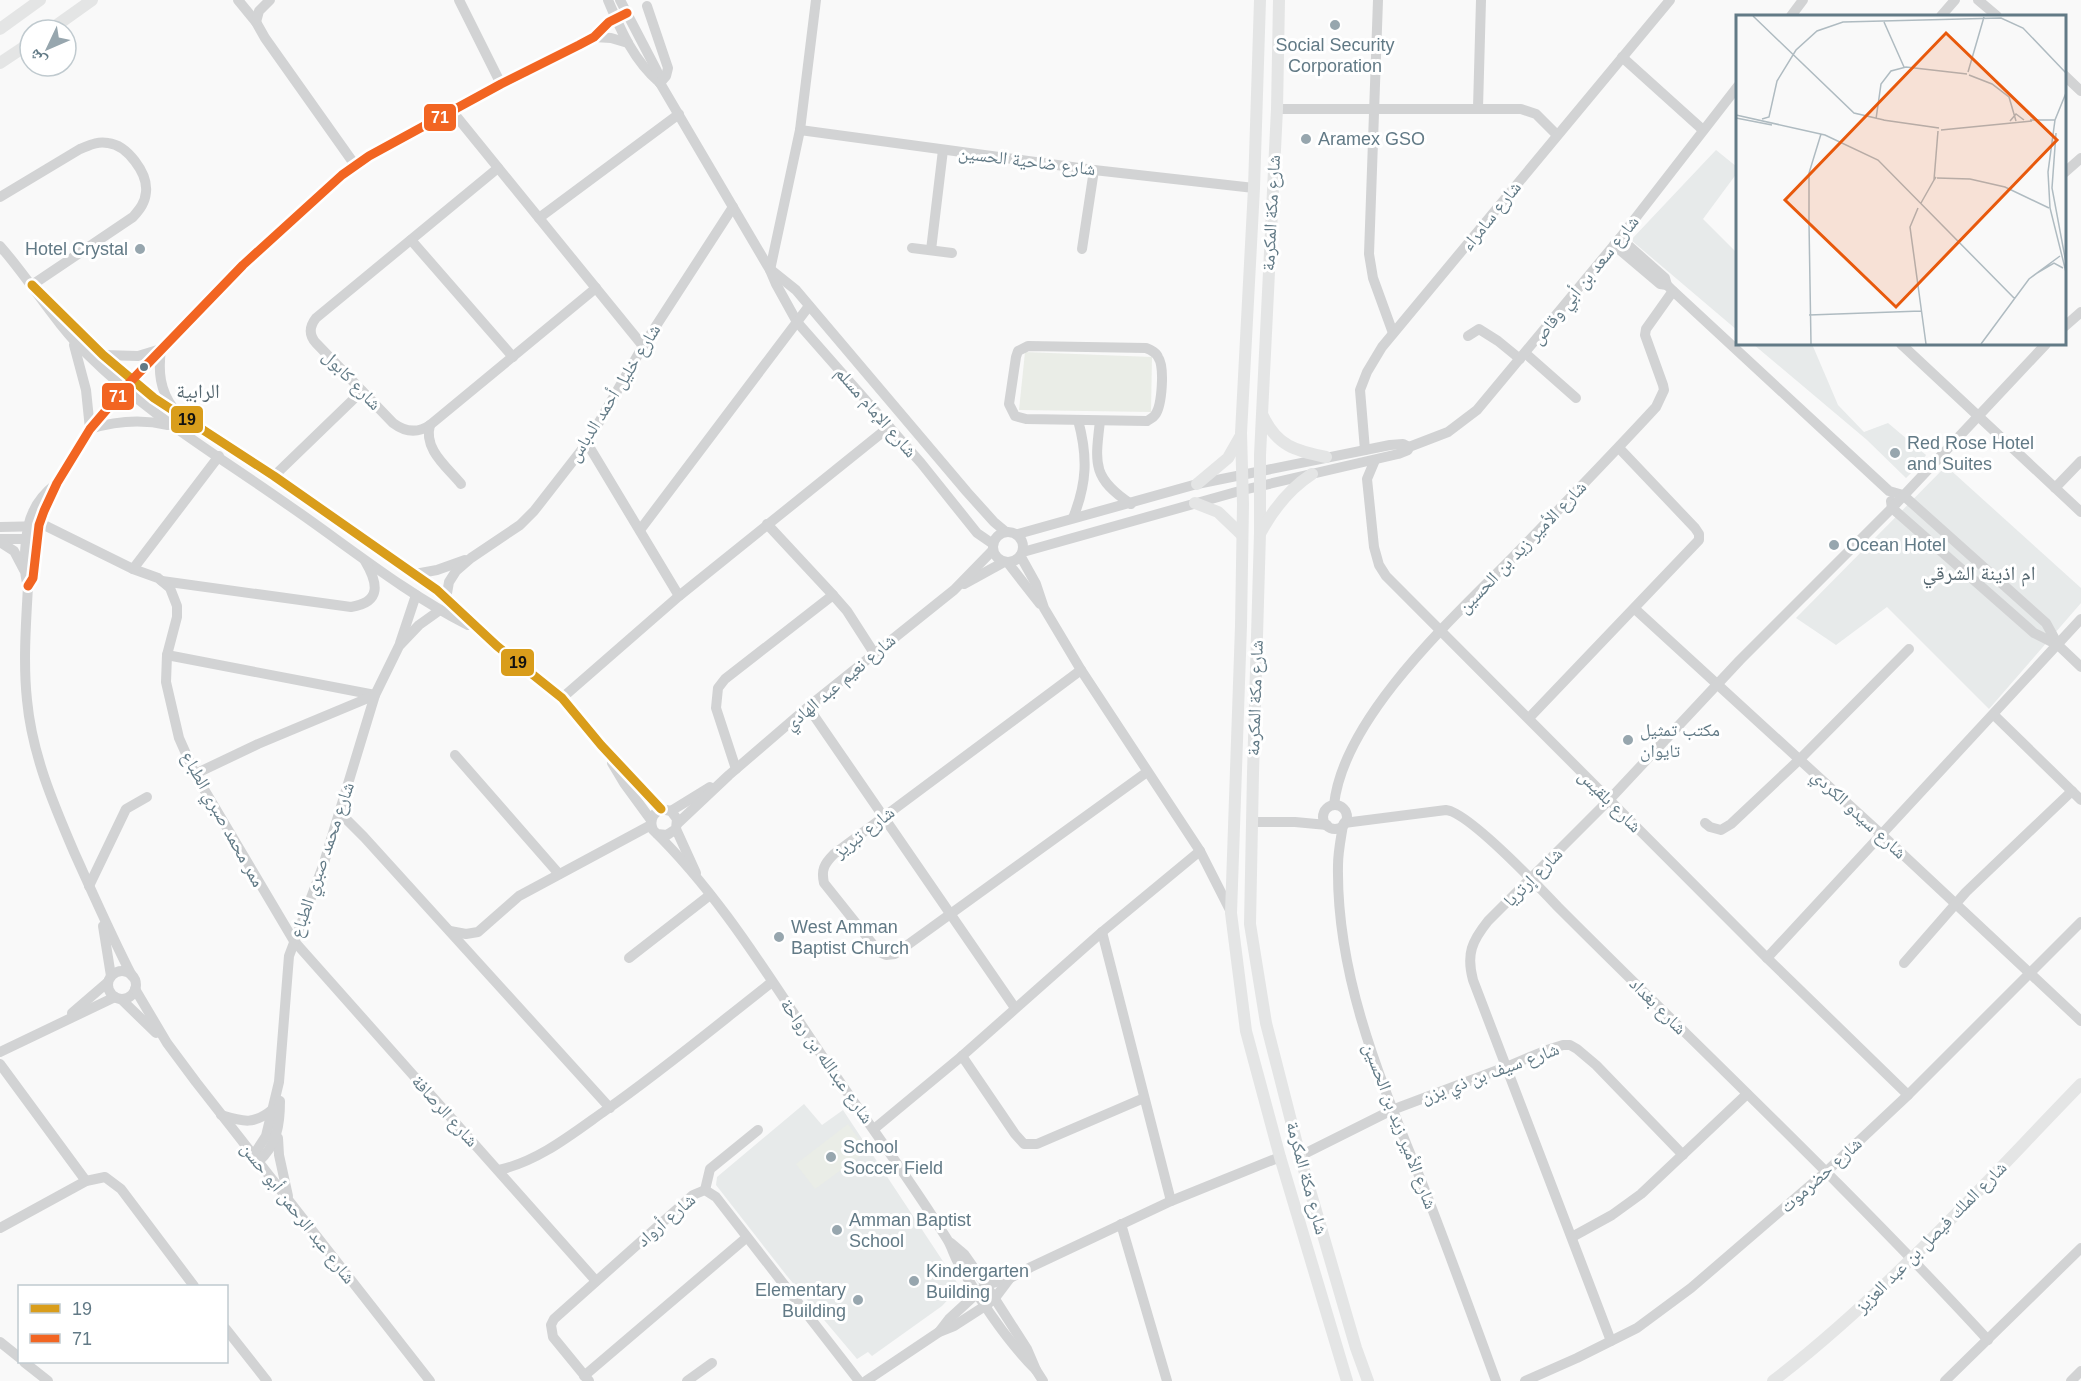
<svg xmlns="http://www.w3.org/2000/svg" width="2081" height="1381" font-family="Arial,'Noto Naskh Arabic',sans-serif">
  <style>
    .built { fill: #e7eaea }
    .green { fill: #eaede7 }
    .lines { fill: none; stroke-linecap: round; stroke-linejoin: round }
    .minor { stroke: #d2d3d4; stroke-width: 10 }
    .major { stroke: #e4e5e5; stroke-width: 12 }
    .bus-1-casing { stroke: #fff; stroke-width: 14 }
    .bus-2-casing { stroke: #fff; stroke-width: 14 }
    .bus-1 { stroke: #d99d1b; stroke-width: 9 }
    .bus-2 { stroke: #f26522; stroke-width: 9 }
    .poi-dot { fill: #97a6ae; stroke: #fff; stroke-width: 2 }
    .bus-dot { fill: #627a86; stroke: #fff; stroke-width: 2 }
    .labels { text-anchor: middle; dominant-baseline: central; stroke-width: 6; stroke-linejoin: round; paint-order: stroke }
    .poi-label { font-size: 18px; fill: #627a86; stroke: #fff; text-anchor: start }
    .street-label { font-size: 18px; fill: #627a86; stroke: #fff }
    .neighbourhood-label { font-size: 20px; fill: #556770; stroke: #fff }
    .inset-road { fill: none; stroke: #afbbc1; stroke-width: 1.5 }
    .view { fill: #e8590c; fill-opacity: 0.15; stroke: #e8590c; stroke-width: 3 }
    .inset-edge { fill: none; stroke: #627a86; stroke-width: 3 }
    .line-badge { stroke: #fff; stroke-width: 2 }
    .badge-label { font-size: 16px; text-anchor: middle; font-weight: bold; fill: #fff }
    .pale-badge-label { font-size: 16px; text-anchor: middle; font-weight: bold; fill: #111 }
  </style>
  <rect width="100%" height="100%" fill="#f9f9f9"/>
  <g class="built">
    <polygon points="1716,150 1737,167 1737,173 1703,219 1737,253 1737,330 1631,240"/>
    <polygon points="1753,344 1812,344 1838,405 1864,432 1888,423 1926,455 1921,463 1906,478 1867,440"/>
    <polygon points="1946,466 2081,588 2081,603 1989,709 1887,607 1836,645 1796,618"/>
    <polygon points="804,1104 822,1125 843,1110 960,1287 942,1306 872,1356 868,1352 857,1359 787,1276 716,1185 717,1177"/>
  </g>
  <g class="green">
    <polygon points="1025,352 1152,357 1151,412 1019,410"/>
    <polygon points="848,1124 867,1151 815,1189 796,1164"/>
  </g>
  <g class="lines">
    <g class="minor">
      <polyline points="238,0 256,22 265,38 355,165"/>
      <polyline points="459,0 501,84"/>
      <path d="M608 0C621 31 634 61 660 83"/>
      <polyline points="620,0 657,71 660,83 770,270 776,284 797,322 921,463 977,533 993,544"/>
      <polyline points="1378,0 1369,254 1373,278 1393,333"/>
      <polyline points="1978,0 1997,16"/>
      <polyline points="647,6 668,68 666,76 660,83"/>
      <polyline points="1791,16 1803,0"/>
      <polyline points="1941,16 1955,0"/>
      <polyline points="256,22 259,11 270,0"/>
      <polyline points="594,37 611,38 628,43"/>
      <polyline points="1622,57 1703,130"/>
      <polyline points="2064,75 2081,91"/>
      <polyline points="1478,108 1481,0"/>
      <polyline points="1277,109 1521,109 1536,114 1557,135"/>
      <polyline points="452,111 643,346"/>
      <polyline points="800,130 1094,170 1254,188"/>
      <path d="M498 168 316 318C309 327 309 335 316 343L393 423C405 432 417 434 430 425L596 288"/>
      <polyline points="2064,173 2081,158"/>
      <path d="M0 197 80 149C90 145 97 141 108 143 127 145 148 173 146 192 145 203 140 209 133 217L32 285"/>
      <polyline points="539,218 679,114"/>
      <polyline points="1620,238 1665,278 1667,285 1673,291 1889,491 1903,495 2046,623 2058,645"/>
      <polyline points="411,240 513,357"/>
      <polyline points="1614,245 1660,284 1667,285"/>
      <path d="M0 246C31 281 54 322 88 355 148 415 222 458 291 507 349 547 405 593 468 625"/>
      <polyline points="912,248 952,253"/>
      <polyline points="1082,249 1094,170"/>
      <polyline points="931,250 943,150"/>
      <polyline points="770,270 800,130 816,0"/>
      <polyline points="771,270 796,290 967,492 994,522 1006,532"/>
      <polyline points="32,285 103,355 154,398 274,476 437,590 497,646 562,698 601,745 661,809"/>
      <polyline points="2064,327 2081,312"/>
      <polyline points="1468,336 1479,329 1498,341 1520,359"/>
      <polyline points="1901,344 2081,512"/>
      <path d="M74 345 86 390 90 429C116 421 141 419 168 425"/>
      <path d="M1028 346 1146 348C1151 350 1156 352 1158 357 1165 367 1162 406 1155 415 1153 418 1150 419 1147 421L1026 419 1015 416 1009 404 1016 357 1018 351Z"/>
      <polyline points="1525,353 1576,398"/>
      <path d="M103 355 138 356 161 349C158 372 160 390 173 408"/>
      <path d="M1100 421C1095 464 1092 478 1131 504"/>
      <path d="M430 425C423 449 447 467 461 484"/>
      <polyline points="587,443 679,596"/>
      <polyline points="1365,450 1360,390 1367,372 1382,347 1670,0"/>
      <polyline points="1375,460 1367,479 1374,547 1379,565 1386,576 1767,958 1908,1095"/>
      <polyline points="274,476 362,391"/>
      <path d="M57 483C47 491 38 500 33 512 25 528 22 569 28 586 26 624 23 662 27 700 32 754 53 803 74 852 93 894 111 935 132 976"/>
      <polyline points="2055,488 2081,461"/>
      <polyline points="1891,501 1892,508 2034,633 2058,645 2081,667"/>
      <path d="M1073 518C1087 483 1088 457 1078 420"/>
      <polyline points="767,524 833,595"/>
      <polyline points="0,527 46,526 133,569 158,578 170,588 177,606 177,617 167,655 166,682 179,738 195,774 294,941 596,1281"/>
      <polyline points="640,530 809,306"/>
      <circle cx="1008" cy="547" r="15"/>
      <polyline points="1018,534 1197,484 1390,445 1403,444 1409,447"/>
      <polyline points="0,539 33,539"/>
      <polyline points="0,542 14,551 24,570"/>
      <polyline points="1023,552 1243,490 1398,454 1408,450 1409,447 1448,432 1477,410 1620,238 1738,86"/>
      <polyline points="1021,557 1036,584 1044,608 1081,670 1200,851 1231,912"/>
      <polyline points="1008,563 1040,604"/>
      <polyline points="133,569 219,456"/>
      <polyline points="415,574 437,570 465,560"/>
      <path d="M162 581 351 607C382 602 378 583 365 561"/>
      <polyline points="964,584 1004,562"/>
      <polyline points="28,586 33,578 39,525 44,511 57,483 90,429 132,380 243,265 342,175 369,156 501,84 579,45 594,37 609,22 627,13"/>
      <polyline points="446,599 449,582 456,571 471,558 520,525 534,511 587,443 643,346 733,207"/>
      <polyline points="1635,609 1882,835 2081,1021"/>
      <polyline points="400,643 416,595"/>
      <polyline points="167,655 375,695"/>
      <path d="M1081 670 834 854C824 864 821 870 824 883L879 952 886 955 895 954 1147 772"/>
      <polyline points="562,698 679,596 889,427"/>
      <polyline points="808,707 1015,1008"/>
      <polyline points="1994,715 2081,800"/>
      <polyline points="1529,718 1699,540 1699,534 1695,528 1619,448"/>
      <polyline points="455,755 559,874"/>
      <polyline points="612,763 624,783 651,820"/>
      <polyline points="736,769 716,708 718,688 725,679 833,595 847,611 874,653"/>
      <polyline points="195,774 258,744 373,696"/>
      <path d="M1334 805C1343 717 1455 616 1515 555 1562 506 1610 457 1656 407L1664 390 1663 385 1645 335 1646 329 1673 291"/>
      <circle cx="1335" cy="817" r="12"/>
      <polyline points="671,811 710,787"/>
      <polyline points="340,813 364,837 610,1108"/>
      <polyline points="1252,822 1295,822 1327,825"/>
      <path d="M1344 823 1446 810C1468 812 1540 888 1558 907 1702 1051 1850 1190 1988 1340"/>
      <polyline points="1705,823 1710,827 1721,830 1731,824 1800,759 1909,649"/>
      <polyline points="677,824 729,775 808,707 954,590 993,550"/>
      <path d="M1343 825C1341 838 1338 852 1338 865 1336 981 1384 1088 1426 1193 1450 1255 1473 1318 1496 1381"/>
      <polyline points="676,829 696,873"/>
      <path d="M657 834 667 835 676 829 677 819 671 811 661 809C652 814 649 821 653 830 722 897 773 984 827 1063 867 1122 910 1179 947 1239 952 1247 954 1256 959 1264 981 1302 1005 1339 1036 1370"/>
      <polyline points="89,886 126,809 147,797"/>
      <polyline points="103,926 111,976"/>
      <polyline points="450,931 466,934 478,932 519,896 651,825"/>
      <polyline points="1102,932 1171,1201"/>
      <polyline points="629,958 710,895"/>
      <polyline points="1767,958 2081,619"/>
      <polyline points="1904,963 1966,892 2072,791"/>
      <circle cx="122" cy="985" r="14"/>
      <polyline points="135,989 167,1043 196,1082 430,1381"/>
      <polyline points="121,999 156,1033"/>
      <polyline points="72,1013 108,982"/>
      <polyline points="0,1052 115,997"/>
      <polyline points="962,1056 1015,1134 1024,1144 1037,1144 1144,1098"/>
      <polyline points="0,1064 86,1181"/>
      <path d="M221 1115C244 1122 254 1125 273 1109"/>
      <polyline points="874,1129 962,1056 1102,932 1200,851"/>
      <polyline points="278,1138 279,1155 288,1196"/>
      <polyline points="253,1156 266,1136 279,1082 289,956 323,866 375,695 399,646 419,625 440,610"/>
      <polyline points="1300,1156 1392,1110 1506,1067 1547,1050 1563,1045 1570,1045 1577,1049 1596,1065 1683,1155"/>
      <path d="M258 1162C277 1145 280 1125 280 1101"/>
      <path d="M499 1170C539 1161 572 1134 606 1110 663 1070 717 1025 772 982"/>
      <polyline points="705,1190 710,1169 758,1130"/>
      <polyline points="1121,1224 1167,1381"/>
      <polyline points="0,1228 86,1181 105,1177 121,1189 194,1286"/>
      <polyline points="1572,1237 1612,1215 1641,1194 1747,1094"/>
      <polyline points="951,1243 964,1254 986,1285 1027,1349 1036,1370 1043,1381"/>
      <polyline points="226,1329 267,1381"/>
      <polyline points="939,1332 949,1319 986,1285 1010,1278 1031,1267 1171,1201 1280,1157"/>
      <path d="M1611 1341 1473 980C1466 954 1472 941 1488 921L1609 800 1740 660 1892 508 2046 344"/>
      <polyline points="0,1342 20,1358"/>
      <polyline points="24,1362 48,1381"/>
      <polyline points="584,1376 746,1238"/>
      <polyline points="589,1381 553,1337 551,1325 554,1319 693,1195 705,1190 716,1197 859,1381"/>
      <polyline points="687,1381 712,1363"/>
      <polyline points="866,1381 939,1332 954,1326 985,1306 995,1298 1010,1278"/>
      <polyline points="1525,1381 1577,1358 1637,1328 1691,1288 1827,1171 1908,1095 2081,922"/>
      <polyline points="1945,1381 2081,1248"/>
      <polyline points="2071,1381 2081,1371"/>
    </g>
    <g class="major">
      <polyline points="1260,0 1254,188 1241,433 1243,504 1241,626 1231,913 1246,1031 1280,1157 1347,1381"/>
      <polyline points="1279,0 1277,109 1260,455 1260,533 1253,773 1250,924 1266,1023 1300,1156 1356,1348 1368,1381"/>
      <polyline points="0,29 40,0"/>
      <polyline points="50,30 92,0"/>
      <polyline points="0,63 30,43"/>
      <path d="M1263 416C1277 446 1296 451 1326 457"/>
      <polyline points="1197,484 1228,458 1240,437"/>
      <polyline points="1195,503 1218,512 1242,535"/>
      <path d="M1261 532C1274 508 1289 489 1312 474"/>
      <path d="M1773 1381C1886 1294 1982 1186 2081 1084"/>
    </g>
    <defs>
      <polyline id="bus-1" points="32,285 103,355 154,398 274,476 437,590 497,646 562,698 601,745 661,809"/>
      <polyline id="bus-2" points="28,586 33,578 39,525 44,511 57,483 90,429 132,380 243,265 342,175 369,156 501,84 579,45 594,37 609,22 627,13"/>
    </defs>
    <use href="#bus-1" class="bus-1-casing"/>
    <use href="#bus-2" class="bus-2-casing"/>
    <use href="#bus-1" class="bus-1"/>
    <use href="#bus-2" class="bus-2"/>
  </g>
  <g class="poi-dot">
    <circle cx="1335" cy="25" r="6"/>
    <circle cx="1306" cy="139" r="6"/>
    <circle cx="140" cy="249" r="6"/>
    <circle cx="1895" cy="453" r="6"/>
    <circle cx="1834" cy="545" r="6"/>
    <circle cx="1628" cy="740" r="6"/>
    <circle cx="779" cy="937" r="6"/>
    <circle cx="831" cy="1157" r="6"/>
    <circle cx="837" cy="1230" r="6"/>
    <circle cx="914" cy="1281" r="6"/>
    <circle cx="858" cy="1300" r="6"/>
  </g>
  <circle class="bus-dot" cx="144" cy="367" r="5"/>
  <g class="labels">
    <g class="poi-label">
      <text x="1335" y="45" text-anchor="middle">Social Security<tspan x="1335" dy="21">Corporation</tspan></text>
      <text x="1318" y="139">Aramex GSO</text>
      <text x="128" y="249" text-anchor="end">Hotel Crystal</text>
      <text x="1907" y="443">Red Rose Hotel<tspan x="1907" dy="21">and Suites</tspan></text>
      <text x="1846" y="545">Ocean Hotel</text>
      <text x="1640" y="730">مكتب تمثيل<tspan x="1640" dy="21">تايوان</tspan></text>
      <text x="791" y="927">West Amman<tspan x="791" dy="21">Baptist Church</tspan></text>
      <text x="843" y="1147">School<tspan x="843" dy="21">Soccer Field</tspan></text>
      <text x="849" y="1220">Amman Baptist<tspan x="849" dy="21">School</tspan></text>
      <text x="926" y="1271">Kindergarten<tspan x="926" dy="21">Building</tspan></text>
      <text x="846" y="1290" text-anchor="end">Elementary<tspan x="846" dy="21">Building</tspan></text>
    </g>
    <g class="street-label">
      <text transform="translate(1027 161) rotate(7)">شارع ضاحية الحسين</text>
      <text transform="translate(1271 213) rotate(-87)">شارع مكة المكرمة</text>
      <text transform="translate(1491 216) rotate(-51)">شارع سامراء</text>
      <text transform="translate(1585 280) rotate(-51)">شارع سعد بن أبي وقاص</text>
      <text transform="translate(352 380) rotate(46)">شارع كابول</text>
      <text transform="translate(614 393) rotate(-58)">شارع خليل أحمد الدباس</text>
      <text transform="translate(876 412) rotate(49)">شارع الإمام مسلم</text>
      <text transform="translate(1522 547) rotate(-46)">شارع الأمير زيد بن الحسين</text>
      <text transform="translate(840 682) rotate(-40)">شارع نعيم عبد الهادي</text>
      <text transform="translate(1255 698) rotate(-88)">شارع مكة المكرمة</text>
      <text transform="translate(1610 801) rotate(45)">شارع بلقيس</text>
      <text transform="translate(1859 814) rotate(43)">شارع سيدو الكردي</text>
      <text transform="translate(223 819) rotate(61)">ممر محمد صبري الطباع</text>
      <text transform="translate(864 832) rotate(-38)">شارع تبريز</text>
      <text transform="translate(322 860) rotate(-71)">شارع محمد صبري الطباع</text>
      <text transform="translate(1533 877) rotate(-45)">شارع إرتريا</text>
      <text transform="translate(1658 1006) rotate(45)">شارع بغداد</text>
      <text transform="translate(827 1061) rotate(55)">شارع عبدالله بن رواحة</text>
      <text transform="translate(1490 1073) rotate(-20)">شارع سيف بن ذي يزن</text>
      <text transform="translate(445 1111) rotate(48)">شارع الرصافة</text>
      <text transform="translate(1400 1126) rotate(69)">شارع الأمير زيد بن الحسين</text>
      <text transform="translate(1821 1175) rotate(-42)">شارع حضرموت</text>
      <text transform="translate(1307 1178) rotate(75)">شارع مكة المكرمة</text>
      <text transform="translate(298 1213) rotate(52)">شارع عبد الرحمن أبو حسن</text>
      <text transform="translate(666 1220) rotate(-41)">شارع أرواد</text>
      <text transform="translate(1931 1237) rotate(-45)">شارع الملك فيصل بن عبد العزيز</text>
    </g>
    <g class="neighbourhood-label">
      <text x="198" y="391">الرابية</text>
      <text x="1979" y="573">ام اذينة الشرقي</text>
    </g>
  </g>
  <g transform="translate(1736 15)">
    <rect width="330" height="330" fill="#f9f9f9"/>
    <path class="inset-road" d="M17 1 118 98 148 105M148 7 168 52M232 57 248 2M233 60 256 69 273 82 280 106M330 78 319 105 312 157 314 193 330 257M0 100 89 120 142 145 279 284M0 103 36 110M26 104 33 102 41 66 60 35 81 16 107 7 265 3 287 13 330 58M140 104 145 69 155 56 170 52 231 59M147 105 203 113M294 105H319M274 106 280 99 288 105M205 115 296 106M320 118 316 173 330 248M200 162 198 165 202 116M201 163 234 164 269 172 313 193M185 188 198 165M182 193 174 212 190 329M73 208 75 329M73 210V158L85 119M301 258 318 248 327 253M73 300 185 296M245 329 293 264 324 241"/>
    <path class="view" d="M210 18 321 125 160 292 49 185Z"/>
    <rect width="330" height="330" class="inset-edge"/>
  </g>
  <g class="line-badge">
    <rect x="423" y="103" width="34" height="29" rx="6" fill="#f26522"/>
    <rect x="101" y="382" width="34" height="29" rx="6" fill="#f26522"/>
    <rect x="170" y="405" width="34" height="29" rx="6" fill="#d99d1b"/>
    <rect x="500" y="648" width="35" height="29" rx="6" fill="#d99d1b"/>
  </g>
  <g class="badge-label">
    <text x="440" y="123">71</text>
    <text x="118" y="402">71</text>
  </g>
  <g class="pale-badge-label">
    <text x="187" y="425">19</text>
    <text x="518" y="668">19</text>
  </g>
  <rect x="18" y="1285" width="210" height="78" fill="#ffffff" stroke="#c0cacf" stroke-width="1.5"/>
  <rect x="30" y="1304" width="30" height="9" fill="#d99d1b" stroke="#c0cacf" stroke-width="1.5"/>
  <text x="72" y="1315" font-size="18" fill="#627a86">19</text>
  <rect x="30" y="1334" width="30" height="9" fill="#f26522" stroke="#c0cacf" stroke-width="1.5"/>
  <text x="72" y="1345" font-size="18" fill="#627a86">71</text>
  <g transform="translate(48 48) rotate(226)"><circle r="28" fill="#ffffff" stroke="#c0cacf" stroke-width="1.5"/>
  <path d="M0-4.5L10 22L0 15L-10 22Z" fill="#97a6ae"/>
  <text y="-9" font-size="16" font-weight="bold" text-anchor="middle" fill="#627a86">ش</text>
  </g>
</svg>
